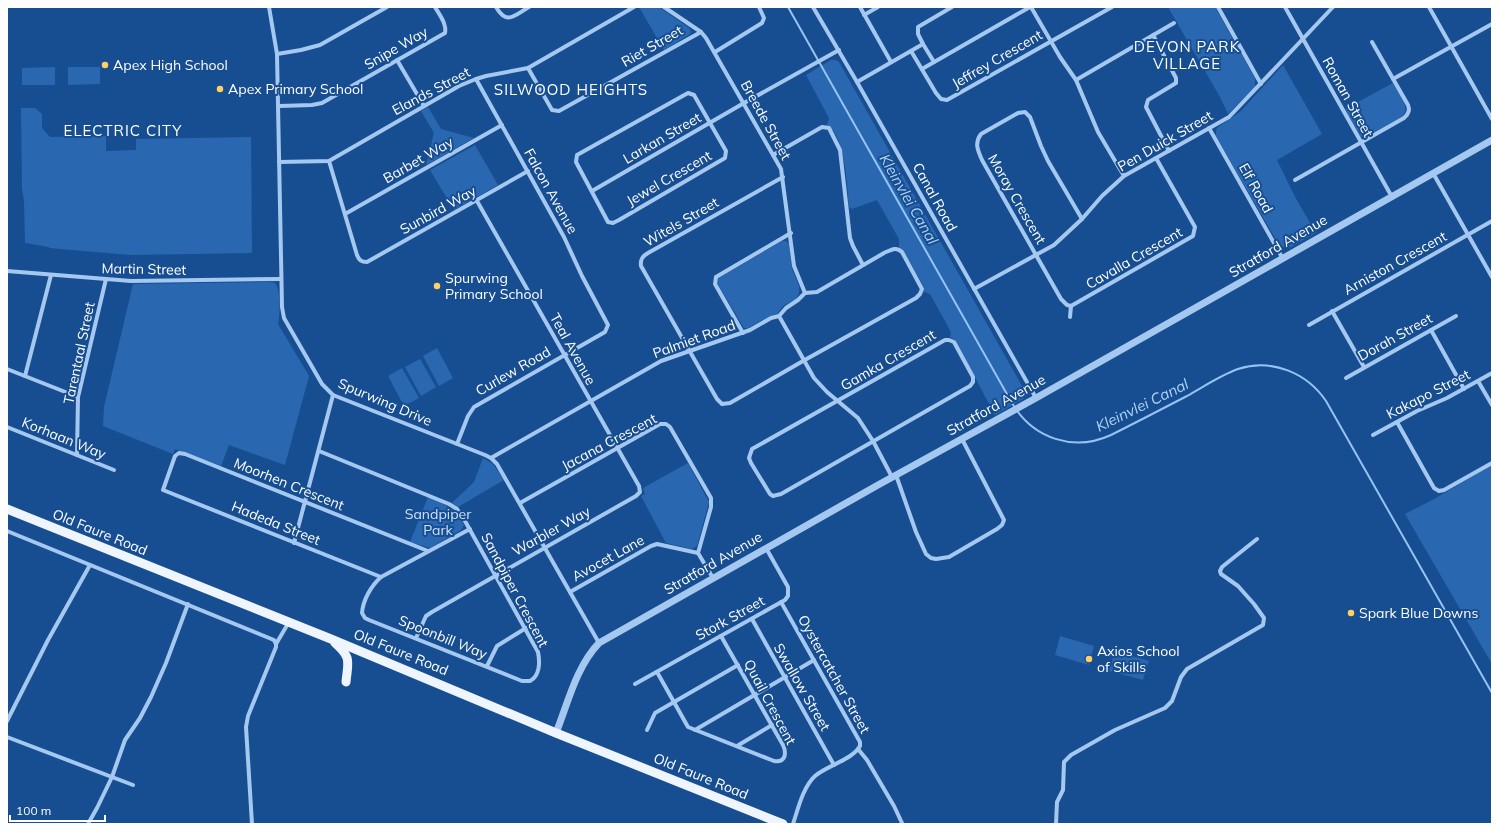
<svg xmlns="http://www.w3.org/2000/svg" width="1499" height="831" font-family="Mulish,sans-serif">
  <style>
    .green { fill: #2968b0 }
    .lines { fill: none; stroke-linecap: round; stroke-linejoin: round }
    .stream { stroke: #97c3f3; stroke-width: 2 }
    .minor { stroke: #a5c8f0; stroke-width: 4 }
    .tertiary { stroke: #a5c8f0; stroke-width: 7 }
    .primary { stroke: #eef5ff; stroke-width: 9 }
    .poi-dot { fill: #ffd064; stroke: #174e91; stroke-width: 1.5 }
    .labels { text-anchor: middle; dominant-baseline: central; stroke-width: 4; stroke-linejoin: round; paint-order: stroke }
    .street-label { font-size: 14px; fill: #fff; stroke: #174e91 }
    .poi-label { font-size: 14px; fill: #fff; stroke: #174e91; text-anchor: start }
    .park-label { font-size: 14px; fill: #cce2fb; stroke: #174e91 }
    .neighbourhood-label { font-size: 15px; letter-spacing: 1px; fill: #fff; stroke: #174e91 }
    .water-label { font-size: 15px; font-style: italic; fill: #b1d2f7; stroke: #174e91 }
  </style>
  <rect width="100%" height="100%" fill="#174e91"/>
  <g class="green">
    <polygon points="639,7 659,7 689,28 691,31 690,34 664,50"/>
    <polygon points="1168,7 1215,7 1255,78 1255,87 1228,114 1220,97"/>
    <path d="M831 60H836L839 62 1026 393 1023 399 995 415 955 340 950 337 951 332 930 294 924 292V287L903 250 899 247V239L877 200 852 209 849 207C847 187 846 136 827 125L829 118 806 75Z"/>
    <polygon points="1283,65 1322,134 1277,160 1295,197 1316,233 1291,247 1285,248 1279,245 1216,136 1216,131 1217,128 1241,111"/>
    <polygon points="55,67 55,85 22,85 22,68"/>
    <polygon points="68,67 100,67 100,84 68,85"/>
    <path d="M1393 83C1398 92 1411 106 1403 116L1367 137H1361L1345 109Z"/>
    <polygon points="428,107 441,129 474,138 426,165 434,133 421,111"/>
    <polygon points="21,108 35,108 42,114 42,128 50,137 106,136 106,151 136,150 136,139 251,137 252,253 130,255 49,248 49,247 25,243 24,201 22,189"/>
    <polygon points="475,145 498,185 454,210 430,170"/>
    <polygon points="782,241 786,241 789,244 792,269 799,286 799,293 796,299 783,306 777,314 770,316 748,328 744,328 717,283 717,279"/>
    <path d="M271 282 275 283C281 289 280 316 278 324L309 376 285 465 229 445 221 466 175 449 173 454 103 426 104 407 133 284Z"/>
    <polygon points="437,348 453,378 439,386 423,356"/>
    <polygon points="420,359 436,387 421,396 405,367"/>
    <polygon points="402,368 419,398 404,406 388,376"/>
    <polygon points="483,458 493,464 504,480 458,507 452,503 474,482"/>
    <polygon points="688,463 709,502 697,546 692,549 666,543 641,496 645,494 643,488"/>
    <polygon points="1492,465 1492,664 1405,514 1436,498"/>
    <path d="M428 497C444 504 457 509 464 525L461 530 430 548 410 542Z"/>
    <polygon points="1060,636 1094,646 1089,665 1055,655"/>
    <polygon points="1115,651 1149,661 1143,680 1109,671"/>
  </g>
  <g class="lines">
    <path class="stream" d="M788 7 1012 403C1033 439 1074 452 1111 435 1137 422 1162 409 1187 396 1203 387 1221 375 1238 369 1272 358 1307 373 1326 401L1492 693"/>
    <g class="minor">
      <polyline points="269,7 277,54 282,307 284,318 322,384 333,395 485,455 491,458 497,464 599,643"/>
      <path d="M496 7C507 26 515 15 529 7"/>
      <polyline points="664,7 701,32 706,38 781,169 794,266 805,293"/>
      <polyline points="813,7 857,82 1036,398"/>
      <polyline points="860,7 891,62"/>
      <polyline points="1031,7 1060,57 1076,80 1098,132 1124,176"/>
      <polyline points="1218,7 1261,84"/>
      <polyline points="1285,7 1392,197"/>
      <polyline points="1429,7 1492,119"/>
      <polyline points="864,15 878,7"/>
      <polyline points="1153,35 1176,78 1176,83 1148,100 1146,107 1169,151"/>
      <polyline points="923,44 934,62"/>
      <polyline points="911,51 936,93 941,99 947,100 1112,7"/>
      <polyline points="715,52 762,23 764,18 759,7"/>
      <polyline points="277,54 301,50 320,45 387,7"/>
      <polyline points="397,60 424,106"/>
      <polyline points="528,68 552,110 559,111 701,32"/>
      <polyline points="922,69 1030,7"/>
      <polyline points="1393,79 1492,24"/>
      <polyline points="1076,80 1174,23"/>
      <polyline points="857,82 923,44 918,34 918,27 952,7"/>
      <polygon points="688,93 694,95 726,151 725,158 619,220 613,223 608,222 576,162 577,155"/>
      <path d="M279 106 312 105 322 103 445 33C447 24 439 14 435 7"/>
      <polyline points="1209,128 1283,259"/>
      <polyline points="773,155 822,127 829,128 840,150 850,238 853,246 863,265"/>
      <path d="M329 161 357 255C359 260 361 262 367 262L528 171"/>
      <polyline points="279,162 329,161 459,86 476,79 486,76 528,68 634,7"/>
      <polyline points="1433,173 1492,277"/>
      <path d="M783 177 648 253C643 256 640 259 641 266L717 399 722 404 730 403 803 361 916 298 920 294 922 289 902 252C896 246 891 250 884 253L817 292 805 293"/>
      <path d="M1295 180 1404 118C1409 114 1410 110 1408 105L1372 42"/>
      <polyline points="592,191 744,103 839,50"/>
      <polyline points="345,214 502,125"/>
      <path d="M1082 219 1048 161 1041 146 1030 117 1025 112 1018 113 981 134C974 143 978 151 982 160L1061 299 1067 305 1071 306 1193 236 1195 227 1156 158"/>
      <polyline points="7,271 131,281 281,279"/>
      <polyline points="974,289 1054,245 1082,219 1102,196 1124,176 1229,117 1333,7"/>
      <polyline points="1332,311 1364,367"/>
      <polyline points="779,316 814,378 827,392 858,418 873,441 892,477"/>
      <polyline points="1070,317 1071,306"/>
      <polyline points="1309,325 1492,221"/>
      <polyline points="1431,330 1464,389"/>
      <polyline points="743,333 715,284 716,277 791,233"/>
      <polygon points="945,340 949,340 954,342 973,377 973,382 970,386 781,494 773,496 770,494 751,463 749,458 752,449"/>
      <polyline points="7,369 78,397"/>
      <polyline points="25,376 51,275"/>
      <polyline points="1346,378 1456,316"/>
      <polyline points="1478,381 1492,405"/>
      <polyline points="1397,422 1434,488 1439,491 1444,490 1492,463"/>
      <polyline points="7,427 114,470"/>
      <polyline points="1373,435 1417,411 1447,398 1492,373"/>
      <polyline points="457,444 468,416 474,407 605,332 608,325 582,276 564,237 476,79"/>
      <path d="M319 451 449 504 457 509 465 521 538 652C540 662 540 676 530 681H522L369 620 365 618 362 613C363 600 371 586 381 577L470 529"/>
      <polyline points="77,455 78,397 106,279"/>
      <polyline points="491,458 661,361 750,330 771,318 779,316 786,308 798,300 805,293"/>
      <polyline points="896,475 916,532 926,554 931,558 936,559 949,557 997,529 1002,525 1004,520 962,439"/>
      <polyline points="520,503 660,424 666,424 670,427 711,498 711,507 698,553"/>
      <polyline points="7,531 274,640 276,644 276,647 248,716 246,727 252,824"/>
      <polyline points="294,543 333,395"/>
      <polyline points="381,577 163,490 175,456 179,453 185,454 428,551"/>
      <polyline points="570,592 651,546 657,544 698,553 713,578"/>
      <path d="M781 602 860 742V746C852 760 828 765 815 776 803 787 798 809 793 824"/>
      <polyline points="752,619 834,765"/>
      <polyline points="416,638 426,616 432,612 636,496 640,492 639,486 477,201"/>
      <polyline points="276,644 289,622"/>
      <polyline points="487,666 497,646 526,628"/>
      <path d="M657 672 688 727 774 761C785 763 787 754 783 745L721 636"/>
      <polyline points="635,684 785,600 788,596 788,587 766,548"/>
      <polyline points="7,721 48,640 90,565"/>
      <polyline points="647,730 655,713 738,665"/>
      <polyline points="695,730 814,660"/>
      <polyline points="7,737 133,785"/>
      <polyline points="737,746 772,725"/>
      <polyline points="858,749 867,760 894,806 902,823"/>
      <polyline points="88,824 97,808 112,777 125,740 140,718 151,697 166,663 188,604"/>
      <polyline points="1056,824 1057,802 1063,790 1064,762 1071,755 1115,730 1165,708 1172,701 1181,677 1187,669 1263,625 1264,618 1254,604 1238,586 1221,574 1220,571 1222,567 1257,539"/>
    </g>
    <path class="tertiary" d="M556 733C568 703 576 667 599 643L878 485 1036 398 1492 140"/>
    <g class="primary">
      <polyline points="7,509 331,639 556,733 783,824"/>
      <path d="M335 643C352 658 348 661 346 682"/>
    </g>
  </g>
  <g class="poi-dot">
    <circle cx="105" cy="65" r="4"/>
    <circle cx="220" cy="89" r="4"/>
    <circle cx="437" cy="286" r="4"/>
    <circle cx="1351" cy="613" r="4"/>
    <circle cx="1089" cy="659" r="4"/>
  </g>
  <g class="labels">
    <g class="street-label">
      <text transform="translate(652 46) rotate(-30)">Riet Street</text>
      <text transform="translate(396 48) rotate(-30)">Snipe Way</text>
      <text transform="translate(997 59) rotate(-30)">Jeffrey Crescent</text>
      <text transform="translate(431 91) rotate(-28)">Elands Street</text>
      <text transform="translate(1348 97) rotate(61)">Roman Street</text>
      <text transform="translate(766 120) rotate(61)">Breede Street</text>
      <text transform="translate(662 138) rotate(-30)">Larkan Street</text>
      <text transform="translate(1165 141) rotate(-30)">Pen Duick Street</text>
      <text transform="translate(418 160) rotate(-30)">Barbet Way</text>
      <text transform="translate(669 178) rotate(-30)">Jewel Crescent</text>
      <text transform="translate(1256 188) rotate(61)">Elf Road</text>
      <text transform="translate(551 191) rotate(61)">Falcon Avenue</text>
      <text transform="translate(935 197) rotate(61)">Canal Road</text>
      <text transform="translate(1017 199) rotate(60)">Moray Crescent</text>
      <text transform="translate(438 210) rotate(-29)">Sunbird Way</text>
      <text transform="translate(681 222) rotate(-30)">Witels Street</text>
      <text transform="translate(1278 246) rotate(-30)">Stratford Avenue</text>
      <text transform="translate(1134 258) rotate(-30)">Cavalla Crescent</text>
      <text transform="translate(1395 263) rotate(-29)">Arniston Crescent</text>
      <text transform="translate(144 269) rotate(1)">Martin Street</text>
      <text transform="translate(1395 337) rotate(-29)">Dorah Street</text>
      <text transform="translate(694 339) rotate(-20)">Palmiet Road</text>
      <text transform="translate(573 349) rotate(61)">Teal Avenue</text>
      <text transform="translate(79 353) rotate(-78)">Tarentaal Street</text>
      <text transform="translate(888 360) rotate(-30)">Gamka Crescent</text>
      <text transform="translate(513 371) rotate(-30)">Curlew Road</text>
      <text transform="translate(1428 394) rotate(-27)">Kakapo Street</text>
      <text transform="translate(385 402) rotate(23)">Spurwing Drive</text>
      <text transform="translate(996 405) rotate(-29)">Stratford Avenue</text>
      <text transform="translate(64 438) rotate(22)">Korhaan Way</text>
      <text transform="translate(609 442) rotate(-28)">Jacana Crescent</text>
      <text transform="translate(289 484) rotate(22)">Moorhen Crescent</text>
      <text transform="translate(276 523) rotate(22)">Hadeda Street</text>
      <text transform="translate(551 531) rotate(-29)">Warbler Way</text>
      <text transform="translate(100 532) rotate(22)">Old Faure Road</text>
      <text transform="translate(608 558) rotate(-29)">Avocet Lane</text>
      <text transform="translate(713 563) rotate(-30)">Stratford Avenue</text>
      <text transform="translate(515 590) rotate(62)">Sandpiper Crescent</text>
      <text transform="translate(730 618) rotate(-29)">Stork Street</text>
      <text transform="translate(443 637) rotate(22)">Spoonbill Way</text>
      <text transform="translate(401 652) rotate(22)">Old Faure Road</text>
      <text transform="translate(834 674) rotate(61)">Oystercatcher Street</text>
      <text transform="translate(802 687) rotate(60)">Swallow Street</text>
      <text transform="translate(770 702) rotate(62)">Quail Crescent</text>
      <text transform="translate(701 776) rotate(22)">Old Faure Road</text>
    </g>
    <g class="poi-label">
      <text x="113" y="65">Apex High School</text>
      <text x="228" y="89">Apex Primary School</text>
      <text x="445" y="278">Spurwing<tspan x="445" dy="16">Primary School</tspan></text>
      <text x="1359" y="613">Spark Blue Downs</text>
      <text x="1097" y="651">Axios School<tspan x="1097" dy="16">of Skills</tspan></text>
    </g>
    <g class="park-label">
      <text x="438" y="514">Sandpiper<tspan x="438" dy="16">Park</tspan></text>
    </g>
    <g class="neighbourhood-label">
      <text x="1187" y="46">DEVON PARK<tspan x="1187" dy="17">VILLAGE</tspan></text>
      <text x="571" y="89">SILWOOD HEIGHTS</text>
      <text x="123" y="130">ELECTRIC CITY</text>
    </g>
    <g class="water-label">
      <text transform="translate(909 199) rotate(60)">Kleinvlei Canal</text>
      <text transform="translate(1142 405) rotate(-26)">Kleinvlei Canal</text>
    </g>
  </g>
  <rect width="1499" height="831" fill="none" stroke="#ffffff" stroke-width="16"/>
  <path d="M10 815v6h95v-6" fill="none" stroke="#ffffff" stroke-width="2"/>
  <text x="16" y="815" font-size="12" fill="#ffffff" stroke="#174e91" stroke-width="3" paint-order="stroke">100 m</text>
</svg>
